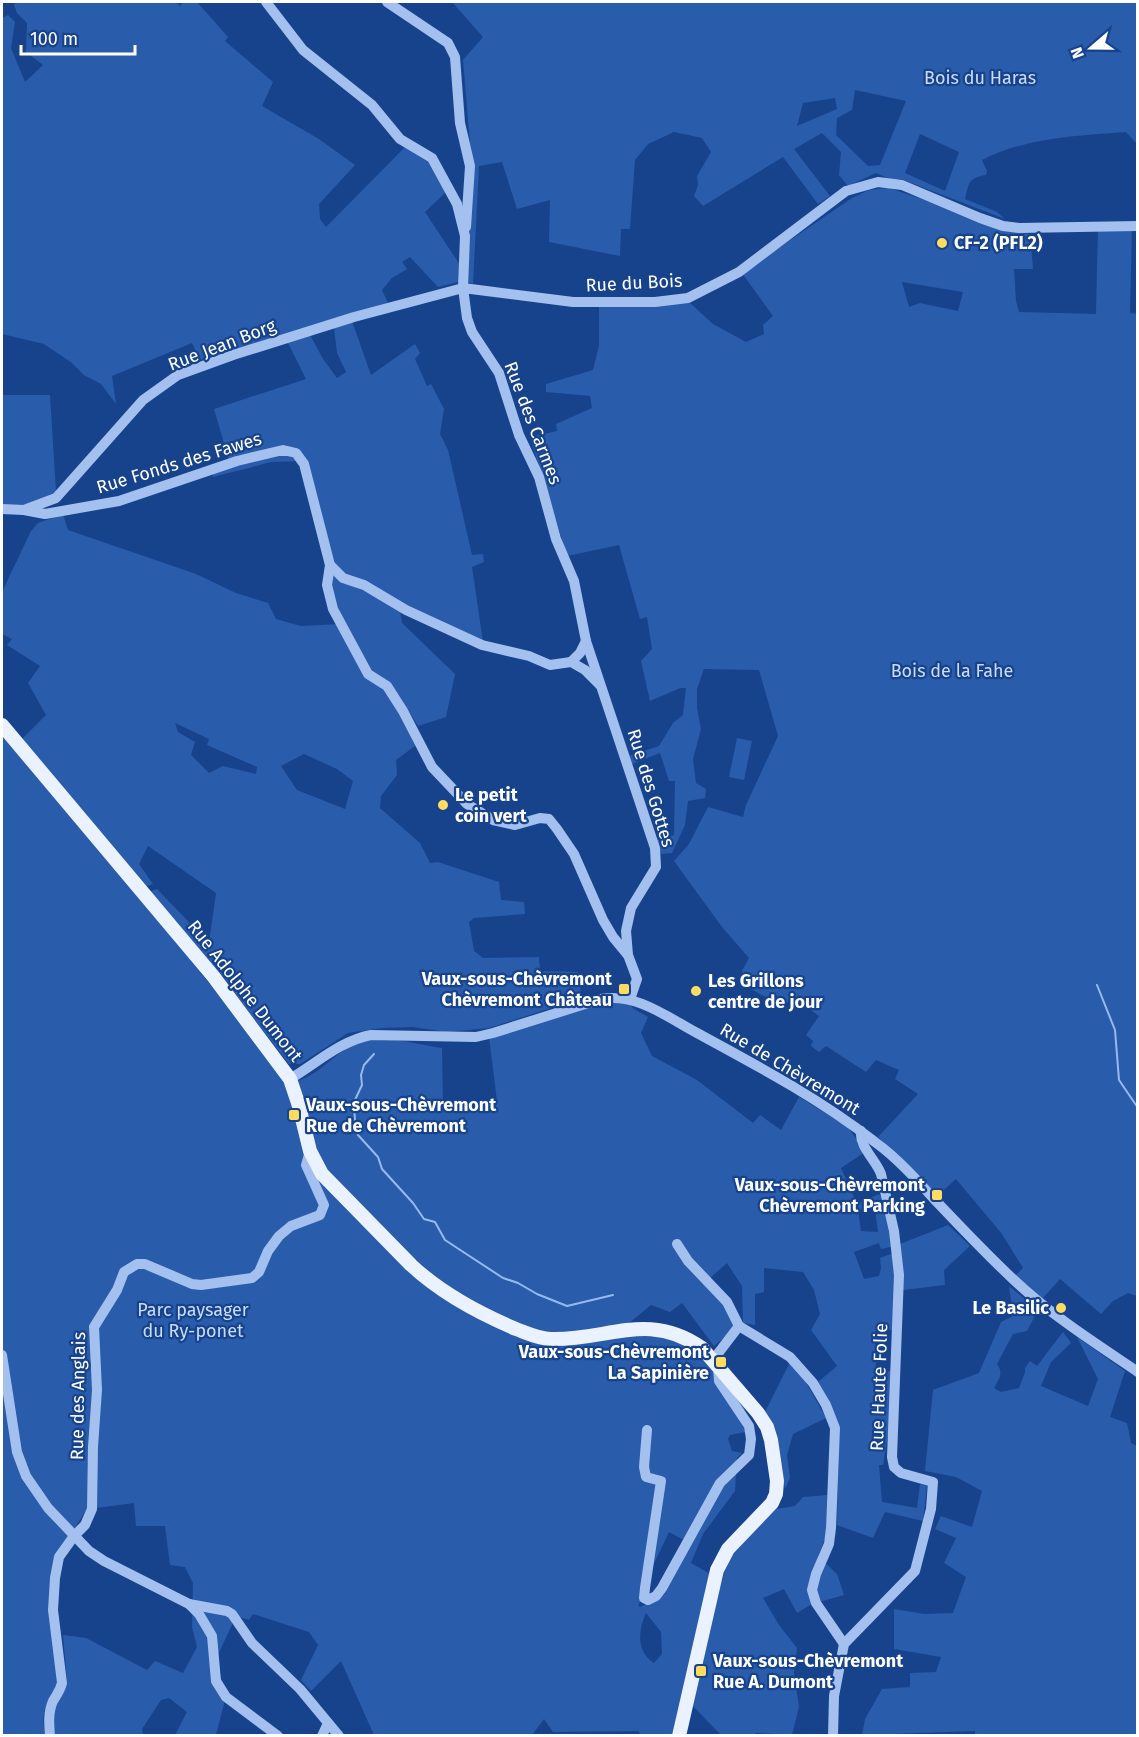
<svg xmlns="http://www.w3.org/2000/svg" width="1139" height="1737" font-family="'Fira Sans',sans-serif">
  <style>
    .green { fill: #2a5cac; fill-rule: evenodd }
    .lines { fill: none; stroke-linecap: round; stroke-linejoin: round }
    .stream { stroke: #95baf1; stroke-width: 2 }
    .minor { stroke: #a3c0ef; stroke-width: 10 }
    .major { stroke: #eaf1ff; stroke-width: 14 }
    .poi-dot { fill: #ffdc60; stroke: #17438d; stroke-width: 2 }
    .labels { text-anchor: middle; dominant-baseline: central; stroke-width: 4.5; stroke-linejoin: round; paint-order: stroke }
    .park-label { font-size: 18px; fill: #c9dcfb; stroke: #17438d }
    .poi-label { font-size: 18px; font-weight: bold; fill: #fff; stroke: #17438d; text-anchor: start }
    .street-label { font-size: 18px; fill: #fff; stroke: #17438d }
  </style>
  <rect width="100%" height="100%" fill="#17438d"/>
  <g class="green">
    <polygon points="16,2 176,2 180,6 183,2 197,2 228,37 225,41 273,82 262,106 319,139 355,165 319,204 320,219 326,227 407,145 428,160 447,191 425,212 462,268 462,281 438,287 410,257 402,262 407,269 392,278 382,290 388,303 200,360 192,343 112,376 116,404 101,384 84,375 72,363 44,344 2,334 2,18 8,15 15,22 11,48 25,82 43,65 26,52 27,23 17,13 14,5"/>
    <path d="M452 2H1137V144L1126 132C1077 136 1027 137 982 160L987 171 986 175C968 178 969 183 965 199L997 212 1005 219 901 179 892 180 876 173 848 186 839 175 841 152 822 133 794 149 830 196 818 204 783 157 703 206 694 196 698 185 697 176 711 152 702 138 674 132 648 144 635 160 630 229H621L620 256 549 242 550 200 517 209 502 162 479 166 473 284 467 282 472 167 463 60 483 37ZM855 90 906 101 880 165 868 166 836 135 837 118 852 110ZM835 98 837 109 797 126 803 103ZM920 134 959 152 945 191 905 173Z"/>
    <path d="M889 188 940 205 1004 231 1030 234 1033 269H1014L1016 301 1019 312 1096 314 1098 229 1132 228 1130 313 1138 314 1137 1296 1128 1293 1113 1301 1101 1314 1060 1279 1042 1299 1015 1276 1023 1268 1002 1234 956 1179 938 1195 878 1137 918 1094 895 1079 899 1070 876 1060 866 1072 826 1046 819 1052 811 1046 813 1041 806 1035 819 1016 793 997 787 1003 773 994 769 999 739 982 742 971 749 958 722 927 674 861 689 844 708 807 743 817 746 805 778 736 759 670 704 669 697 689V708L701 729 693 759 696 783 706 789 705 798 688 801 685 825 672 853 661 854 657 840 674 835 675 781H669L660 753 632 764 629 756 659 746 673 723 683 715 686 688H680L650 701 641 661 652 649 647 617 640 619 619 545 567 556 530 437 557 431 556 424 592 408 590 396 546 392V384L593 370 599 346V307L689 302 713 324 746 342 764 334 763 325 773 316 742 273 852 198 869 190ZM902 282 963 292 958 311 920 303 909 307Z"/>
    <polygon points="352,321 371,375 415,344 420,353 415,359 427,386 431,384 444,409 440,434 448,450 472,555 483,554 484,562 472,567 483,642 351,580 336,567 305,461 271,462 213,477 212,470 230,464 214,409 306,379 287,341 310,335 323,359 337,378 346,372 337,353 334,328"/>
    <polygon points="2,395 50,395 56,492 31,505 2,506"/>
    <path d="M63 514 68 530 196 574 236 593 268 603 276 619 301 626 339 624 329 583 332 574 400 610 402 623 455 674 446 717 418 726 399 695 376 682 394 701 415 746 396 760 397 775 381 796 380 808 420 843 430 863 438 862 499 882 501 900 524 902 525 914 474 918 469 922 474 951 483 958 539 957 540 971 578 972 582 998 489 1028 447 1032 413 1027 382 1028 348 1033 300 1064H289L225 982 148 892 157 889 209 943 216 893 148 846 139 864 153 884 145 887 21 740 46 715 28 683 40 666 7 645 12 639 2 634V592L31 531 38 523ZM175 723 209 739 207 745 257 767 256 774 223 766 209 773 191 755 195 742 178 732ZM304 754 337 769 353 781 345 809 297 790 281 766Z"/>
    <path d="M2 725 289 1083C313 1080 329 1059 349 1047 376 1031 414 1044 442 1048L443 1108 497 1101 489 1037 604 1002H627L634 1009 648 1017 641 1033 652 1056 697 1080 753 1123 760 1115 781 1130 799 1097 848 1127 865 1152 841 1168 857 1204 879 1194 882 1198 878 1202 858 1211 861 1231 878 1232 875 1209 889 1205 895 1246 881 1249 879 1243 854 1252 864 1279 879 1276 881 1268 880 1258 896 1252 895 1330 875 1331 876 1370 883 1375 891 1370V1415L883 1465H879L882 1502 917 1508 920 1484 927 1486 923 1521 885 1512 873 1538 837 1525 839 1429 818 1382 837 1366 811 1330 820 1314 814 1290 803 1272 764 1268V1292L755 1294V1325L743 1323 742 1286 727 1263 710 1278 736 1328 714 1346 682 1303 670 1312 651 1305 629 1323C645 1340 654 1331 672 1339 704 1352 725 1380 747 1405L739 1419 746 1432 730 1435 728 1439 732 1451 742 1453 737 1458 735 1491 703 1534 691 1563 712 1575 677 1735H640L639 1731 553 1732 544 1719 532 1735H374L341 1661 311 1691 301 1680 318 1645 309 1632 253 1614 249 1620 236 1616 217 1657 225 1700 216 1735H175L187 1712 169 1698 161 1700 142 1729 143 1735H54V1707L67 1680 63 1635 86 1638 147 1670 155 1661 183 1673 197 1647 192 1627 193 1583 185 1567 170 1565 165 1526H136L134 1503 96 1508 89 1506 70 1535 50 1611 57 1683C55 1690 51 1694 48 1701 42 1712 43 1724 45 1735H2ZM698 1531 654 1600 640 1607 638 1605 642 1599 650 1572 669 1532 682 1539ZM646 1613 661 1632 662 1654 654 1663C636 1652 638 1630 646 1613Z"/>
    <polygon points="737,738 752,741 744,780 729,777"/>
    <polygon points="948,1225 970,1246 944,1270 945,1285 903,1290 900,1244"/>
    <path d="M1009 1286 1038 1310 1027 1331 1013 1334 997 1364C1004 1374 999 1378 994 1388L1001 1392 1019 1388 1025 1372V1368L1030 1361 1037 1366 1063 1332 1071 1343 1051 1362 1041 1386 1088 1406 1098 1379 1077 1337 1125 1371 1110 1417 1127 1423 1131 1443 1137 1446V1735H975V1731L862 1735 865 1719 882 1689 910 1687V1673L936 1672 941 1657 894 1649V1609L924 1614 953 1613 966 1577 944 1563 956 1538 935 1529 941 1516 972 1527 982 1491 956 1477 925 1471 933 1390 979 1373 1001 1322 1013 1316Z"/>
    <polygon points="791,1360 799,1370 826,1418 793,1434 787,1455 790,1478 785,1489 774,1426 764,1414"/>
    <polygon points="827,1495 826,1536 818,1556 837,1574 844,1595 812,1604 797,1613 784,1589 763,1598 779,1625 797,1648 794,1673 799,1707 792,1735 756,1733 754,1735 721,1735 692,1705 712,1615 725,1570 735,1549 776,1509 795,1506 803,1497"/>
  </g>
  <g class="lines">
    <g class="stream">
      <polyline points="1097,985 1115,1030 1119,1080 1138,1108"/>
      <polyline points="374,1054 364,1065 361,1075 362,1085 354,1102 355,1122 358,1135 378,1157 382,1169 413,1203 424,1219 435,1222 445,1240 503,1278 518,1283 537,1294 567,1306 613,1295"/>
    </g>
    <g class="minor">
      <polyline points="266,2 303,50 372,105 400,139 432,158 457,204 465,236 463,288 467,318 472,332 499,373 519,435 539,477 556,539 574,581 586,641 655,848 656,867 631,908 626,931 628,955 637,979 630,999"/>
      <polyline points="387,2 448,43 455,57 460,123 470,166 466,227"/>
      <polyline points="2,509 24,510 56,498 143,400 178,375 233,355 354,317 463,288 573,302 655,302 688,298 739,272 846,191 878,182 902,185 980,218 1003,226 1019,228 1138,226"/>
      <polyline points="24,510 45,514 119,501 237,461 283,450 296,453 304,464 330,565 327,585 333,609 368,674 387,686 403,711 432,767 467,804 493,820 515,825 540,818 549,819 557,829 574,854 603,920 613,937 627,954"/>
      <polyline points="330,565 343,578 364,585 406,610 482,645 529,656 550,665 571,662 585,670 600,685"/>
      <polyline points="571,662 580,653 586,641"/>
      <path d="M290 1079C317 1063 340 1041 371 1035L476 1037 493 1033 601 999C637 993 667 1017 697 1033 758 1066 820 1099 875 1142 897 1158 916 1179 934 1199 960 1226 986 1254 1014 1280 1051 1315 1095 1343 1138 1372"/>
      <polyline points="677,1244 688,1261 727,1302 739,1326 790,1357 813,1383 826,1405 835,1428 831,1528 829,1544 816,1574 812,1590 816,1603 844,1644"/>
      <polyline points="2,1355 17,1452 26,1476 48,1508 89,1551 104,1561 189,1604 227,1611 232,1614 252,1643 300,1689 339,1736"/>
      <polyline points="713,1360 739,1326"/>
      <polyline points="647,1430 644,1467 646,1477 661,1481 645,1588 644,1598 648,1600 656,1596 662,1588 720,1483 749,1455 751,1439 749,1426 719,1381 718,1367"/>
      <polyline points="189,1604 199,1614 212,1636 216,1681 226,1697 278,1736"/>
      <path d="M50 1736C49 1724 48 1712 53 1701 57 1694 60 1691 62 1683L53 1610 55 1578 59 1557 74 1536 85 1525 92 1509 93 1447 97 1390 94 1327 117 1290 124 1272 137 1264H145L192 1284 201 1285 252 1278 259 1272 268 1251 279 1236 291 1226 320 1215 324 1205 306 1165 310 1151"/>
      <polyline points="322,1736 328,1723"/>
      <path d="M833 1736 834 1696 844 1644 915 1571 931 1509 933 1482 901 1473 894 1467 892 1457 899 1275 894 1231 881 1174C876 1160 859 1147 861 1131"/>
    </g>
    <path class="major" d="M2 725 213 976 290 1079 299 1106 310 1151 322 1174 411 1265C441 1293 478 1313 516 1329 527 1333 539 1339 551 1339 606 1341 648 1310 702 1348L758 1413 767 1427 771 1440 777 1481 776 1494 772 1503 728 1549 717 1570 679 1736"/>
  </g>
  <g class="poi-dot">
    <circle cx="942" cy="243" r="6"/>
    <circle cx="443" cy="805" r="6"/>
    <rect x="618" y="983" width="12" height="12" rx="3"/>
    <circle cx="696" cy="991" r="6"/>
    <rect x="288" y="1109" width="12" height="12" rx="3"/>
    <rect x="931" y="1189" width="12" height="12" rx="3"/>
    <circle cx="1061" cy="1308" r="6"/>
    <rect x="715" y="1356" width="12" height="12" rx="3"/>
    <rect x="695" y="1665" width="12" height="12" rx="3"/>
  </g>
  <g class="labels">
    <g class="park-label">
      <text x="980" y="78">Bois du Haras</text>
      <text x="952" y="671">Bois de la Fahe</text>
      <text x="193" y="1310">Parc paysager<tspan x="193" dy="21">du Ry-ponet</tspan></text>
    </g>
    <g class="poi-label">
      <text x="954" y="243">CF-2 (PFL2)</text>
      <text x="455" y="795">Le petit<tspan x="455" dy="21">coin vert</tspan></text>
      <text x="612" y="979" text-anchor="end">Vaux-sous-Chèvremont<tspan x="612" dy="21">Chèvremont Château</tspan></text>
      <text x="708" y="981">Les Grillons<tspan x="708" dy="21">centre de jour</tspan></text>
      <text x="306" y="1105">Vaux-sous-Chèvremont<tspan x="306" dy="21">Rue de Chèvremont</tspan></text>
      <text x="925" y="1185" text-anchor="end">Vaux-sous-Chèvremont<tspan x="925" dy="21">Chèvremont Parking</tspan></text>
      <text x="1049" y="1308" text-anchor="end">Le Basilic</text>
      <text x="709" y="1352" text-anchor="end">Vaux-sous-Chèvremont<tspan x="709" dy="21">La Sapinière</tspan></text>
      <text x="713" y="1661">Vaux-sous-Chèvremont<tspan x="713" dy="21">Rue A. Dumont</tspan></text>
    </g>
    <g class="street-label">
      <text transform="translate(634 283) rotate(-3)">Rue du Bois</text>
      <text transform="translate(222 345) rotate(-21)">Rue Jean Borg</text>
      <text transform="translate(533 423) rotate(69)">Rue des Carmes</text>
      <text transform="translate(179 463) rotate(-17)">Rue Fonds des Fawes</text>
      <text transform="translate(651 788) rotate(73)">Rue des Gottes</text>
      <text transform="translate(245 991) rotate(52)">Rue Adolphe Dumont</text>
      <text transform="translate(790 1069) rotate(31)">Rue de Chèvremont</text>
      <text transform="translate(879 1387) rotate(-88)">Rue Haute Folie</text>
      <text transform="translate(78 1396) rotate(-89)">Rue des Anglais</text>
    </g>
  </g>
  <rect width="1139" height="1737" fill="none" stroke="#ffffff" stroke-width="6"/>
  <g transform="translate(1091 48) rotate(250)" stroke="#17438d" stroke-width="4.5" paint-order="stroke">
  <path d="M0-4.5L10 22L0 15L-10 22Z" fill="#ffffff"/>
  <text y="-9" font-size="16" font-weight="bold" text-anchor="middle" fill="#ffffff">N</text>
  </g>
  <path d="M21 45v9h114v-9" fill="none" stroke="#ffffff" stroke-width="3"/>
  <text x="30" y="45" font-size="18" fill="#ffffff" stroke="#17438d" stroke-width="4.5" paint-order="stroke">100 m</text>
</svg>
